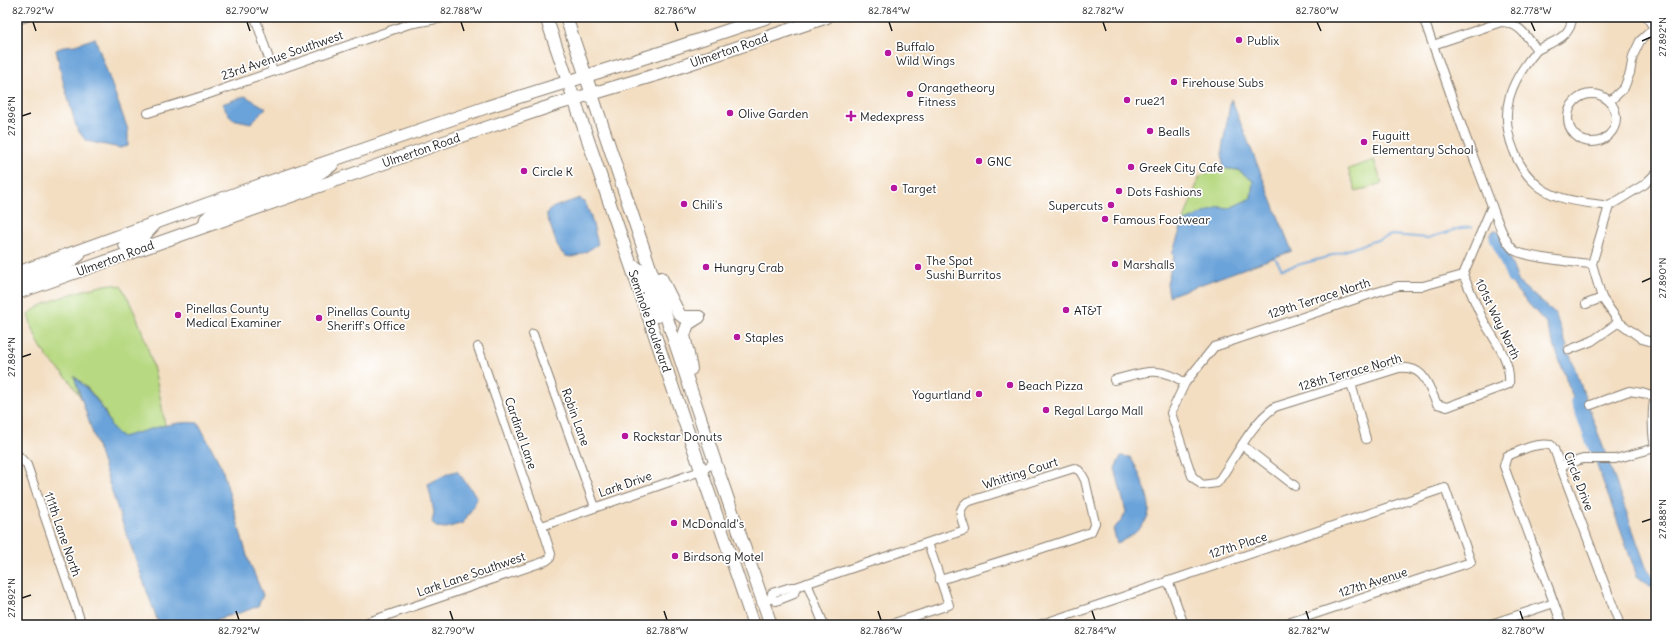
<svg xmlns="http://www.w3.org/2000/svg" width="1673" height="642" font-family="Delius,sans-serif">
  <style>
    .green { fill: #b7d981; stroke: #6a7a4e }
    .water { fill: #6aa3d9; stroke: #43607a }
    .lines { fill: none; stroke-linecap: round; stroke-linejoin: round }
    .stream { stroke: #6aa3d9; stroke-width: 2 }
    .canal { stroke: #6aa3d9; stroke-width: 7 }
    .street-casing { stroke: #887d6f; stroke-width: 10 }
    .primary-casing { stroke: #887d6f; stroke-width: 14 }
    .street { stroke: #fff; stroke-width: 8 }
    .primary { stroke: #fff; stroke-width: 12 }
    .ticks { fill: none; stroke: #1c1c1c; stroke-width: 1.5 }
    .poi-dot { fill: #b5179e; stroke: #fff; stroke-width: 1.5 }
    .labels { text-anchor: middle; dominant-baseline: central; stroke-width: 3.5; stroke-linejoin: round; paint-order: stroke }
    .poi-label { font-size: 12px; fill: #1c1c1c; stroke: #fff; text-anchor: start }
    .street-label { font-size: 12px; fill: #1c1c1c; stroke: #fff }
    .neatline { fill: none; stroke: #1c1c1c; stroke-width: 1.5 }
    .ticks-label { font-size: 10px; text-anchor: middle; fill: #1c1c1c }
  </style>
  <rect width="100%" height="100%" fill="#fff"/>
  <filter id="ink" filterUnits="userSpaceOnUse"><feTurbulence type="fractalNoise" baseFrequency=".025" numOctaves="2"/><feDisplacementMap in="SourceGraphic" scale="8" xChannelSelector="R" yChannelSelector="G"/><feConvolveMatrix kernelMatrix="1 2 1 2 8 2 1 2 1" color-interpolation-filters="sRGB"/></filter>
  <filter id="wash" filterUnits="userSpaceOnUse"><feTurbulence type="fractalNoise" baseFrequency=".012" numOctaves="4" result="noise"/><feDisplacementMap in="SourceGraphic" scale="16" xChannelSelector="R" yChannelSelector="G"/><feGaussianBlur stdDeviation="0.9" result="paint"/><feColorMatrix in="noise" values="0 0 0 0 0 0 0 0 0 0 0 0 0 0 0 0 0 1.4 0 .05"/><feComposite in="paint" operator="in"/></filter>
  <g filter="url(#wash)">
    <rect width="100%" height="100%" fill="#f3dec2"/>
    <g class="green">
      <polygon points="1374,160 1382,183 1356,192 1348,169"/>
      <polygon points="1221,168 1238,170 1253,181 1251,198 1230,208 1219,207 1183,222 1200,176"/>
      <path d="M111 284 121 286C144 324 159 382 165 426L122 437C110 429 111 424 105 412 98 399 86 385 74 376L81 398 69 380 47 357 37 340 28 315C40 301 92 287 111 284Z"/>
    </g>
    <g class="water">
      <polygon points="95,38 128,130 128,146 120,148 86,141 77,129 63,81 56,50 65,46 75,45"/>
      <polygon points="245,96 266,108 251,123 232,119 222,104"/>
      <polygon points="1231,99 1292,251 1169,296 1167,283 1174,256 1172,254 1183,222 1219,207 1230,208 1251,198 1253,181 1238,170 1221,168 1223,167 1222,149"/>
      <path d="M580 198 581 200 585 202 591 217 598 244C557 273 560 248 547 217V212L554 207Z"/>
      <polygon points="1494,230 1500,233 1519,283 1555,313 1567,347 1565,348 1568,355 1570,355 1606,455 1601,455 1601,462 1609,463 1646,567 1656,580 1656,591 1637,576 1546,323 1517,291 1512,283 1500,248 1491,241 1490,235"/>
      <path d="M74 376C85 386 97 398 104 412 111 423 110 429 122 437 146 431 173 420 198 423L200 426 222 468 248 559 263 595 258 606 243 612 224 617 202 625H159L119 513Z"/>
      <path d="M1121 456 1130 457C1138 468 1151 499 1149 512 1146 527 1130 538 1117 543L1113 529 1122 520 1126 512 1115 468Z"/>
      <polygon points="457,471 477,497 473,507 463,523 446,528 436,527 432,522 434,512 428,484 449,473"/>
    </g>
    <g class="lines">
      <polyline class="stream" points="1274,256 1282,269 1320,259 1392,235 1428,238 1461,228 1472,227"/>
      <g class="canal">
        <polyline points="1493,238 1511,280"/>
        <polyline points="1574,401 1592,449"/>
      </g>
    </g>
  </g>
  <g filter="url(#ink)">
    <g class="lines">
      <defs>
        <g id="street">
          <polyline points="255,17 273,71"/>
          <path d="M1423 17 1465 135 1492 206 1463 275 1423 286H1398L1377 292 1214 347 1185 383 1171 413 1192 476 1202 485 1217 483C1235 459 1250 424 1275 407L1399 368C1425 366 1427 384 1437 404L1447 407 1509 384C1511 361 1497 344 1486 325 1477 309 1471 291 1463 275"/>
          <polyline points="1647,17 1656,32"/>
          <polyline points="17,20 27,17"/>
          <path d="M1433 45 1501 22C1519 22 1527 37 1537 50 1510 82 1498 111 1514 151 1519 165 1529 179 1541 188 1561 202 1586 202 1609 206L1645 184 1656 173"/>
          <path d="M1537 50C1552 42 1572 37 1572 17"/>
          <circle cx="1592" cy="118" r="24"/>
          <polyline points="1610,101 1624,88 1630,73 1633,56 1640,41 1653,29"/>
          <polyline points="148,113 209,94 409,24 448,17"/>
          <path d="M1492 206C1497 219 1504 242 1514 250 1522 257 1579 263 1592 264"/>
          <polyline points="1609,206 1592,264 1602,298 1619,322 1642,339 1656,343"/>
          <polyline points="1586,304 1602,298"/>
          <polyline points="533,334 595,507"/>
          <polyline points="1569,350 1592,341 1619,322"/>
          <path d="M1114 380C1142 373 1158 364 1185 383"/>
          <polyline points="1351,383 1366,439"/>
          <path d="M1656 394C1651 406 1652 438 1656 450"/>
          <polyline points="1591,405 1629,391 1642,393 1655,397"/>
          <polyline points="1242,445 1295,486"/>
          <polyline points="17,454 27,465 82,625"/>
          <polyline points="1560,466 1583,459 1615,459 1655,448"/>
          <polyline points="542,526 701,471 715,462"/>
          <polyline points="1168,580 1184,625"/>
          <polyline points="807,583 824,625"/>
          <path d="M771 598 772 593 791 587H796L965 530C962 519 956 511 967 502L1074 468 1080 471 1085 480 1095 523 1091 532 1037 550 940 580"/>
          <polyline points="768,600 771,598 776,601 794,594 796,587"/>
          <polyline points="368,622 546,561 550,558 551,554 542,526 538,520 478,347"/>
          <polyline points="888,625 949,605 928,543"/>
          <polyline points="1039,625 1445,488 1471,562 1282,625"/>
          <polyline points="1488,625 1554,603"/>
          <path d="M1562 625 1504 466 1507 456C1520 451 1536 442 1551 445L1554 449 1620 625"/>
        </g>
        <g id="primary">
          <polyline points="546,17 754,625"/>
          <polyline points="566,17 715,462 771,625"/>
          <polyline points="204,226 206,219 214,212 315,176 332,165"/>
          <polyline points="125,245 140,240 155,224"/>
          <polyline points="636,267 642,272 658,316"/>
          <polyline points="17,273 246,190 487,107 666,51 768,17"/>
          <polyline points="661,278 679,314 683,317 699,317"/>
          <polyline points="17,283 68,263 79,255"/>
          <polyline points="17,293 441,143 554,105 659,74 827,17"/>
          <polyline points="691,369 684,335 688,324 699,317"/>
        </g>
      </defs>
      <use href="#street" class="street-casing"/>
      <use href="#primary" class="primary-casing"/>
      <use href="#street" class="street"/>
      <use href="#primary" class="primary"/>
    </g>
  </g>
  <path class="ticks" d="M33 22 36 31M247 22 250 31M461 22 464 31M675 22 678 31M889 22 892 31M1103 22 1106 31M1317 22 1321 31M1531 22 1535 31M1642 41 1651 37M22 116 31 113M1642 282 1651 278M22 357 31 354M1642 522 1651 519M22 598 31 595M236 611 239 620M450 611 453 620M664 611 667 620M878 611 881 620M1092 611 1095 620M1306 611 1309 620M1520 611 1523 620"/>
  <g class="poi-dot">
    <circle cx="1239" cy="40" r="4"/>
    <circle cx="888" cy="53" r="4"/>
    <circle cx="1174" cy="82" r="4"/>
    <circle cx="910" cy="94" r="4"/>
    <circle cx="1127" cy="100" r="4"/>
    <circle cx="730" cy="113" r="4"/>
    <path d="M849 110h4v4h4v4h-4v4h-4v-4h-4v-4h4z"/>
    <circle cx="1150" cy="131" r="4"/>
    <circle cx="1364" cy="142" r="4"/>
    <circle cx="979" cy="161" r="4"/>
    <circle cx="1131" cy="167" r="4"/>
    <circle cx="524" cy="171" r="4"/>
    <circle cx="894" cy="188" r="4"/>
    <circle cx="1119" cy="191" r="4"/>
    <circle cx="684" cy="204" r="4"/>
    <circle cx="1111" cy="205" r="4"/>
    <circle cx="1105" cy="219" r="4"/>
    <circle cx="1115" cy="264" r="4"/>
    <circle cx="706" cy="267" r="4"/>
    <circle cx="918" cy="267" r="4"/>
    <circle cx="1066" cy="310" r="4"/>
    <circle cx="178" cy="315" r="4"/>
    <circle cx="319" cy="318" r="4"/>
    <circle cx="737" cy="337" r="4"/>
    <circle cx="1010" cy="385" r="4"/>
    <circle cx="979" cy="394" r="4"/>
    <circle cx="1046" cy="410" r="4"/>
    <circle cx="625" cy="436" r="4"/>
    <circle cx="674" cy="523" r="4"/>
    <circle cx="675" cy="556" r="4"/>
  </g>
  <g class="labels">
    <g class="poi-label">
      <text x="1247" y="40">Publix</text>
      <text x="896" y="46">Buffalo<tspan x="896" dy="14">Wild Wings</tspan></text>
      <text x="1182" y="82">Firehouse Subs</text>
      <text x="918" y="87">Orangetheory<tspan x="918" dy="14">Fitness</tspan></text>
      <text x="1135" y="100">rue21</text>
      <text x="738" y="113">Olive Garden</text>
      <text x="860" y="116">Medexpress</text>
      <text x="1158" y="131">Bealls</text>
      <text x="1372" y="135">Fuguitt<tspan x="1372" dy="14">Elementary School</tspan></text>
      <text x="987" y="161">GNC</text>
      <text x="1139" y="167">Greek City Cafe</text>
      <text x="532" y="171">Circle K</text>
      <text x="902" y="188">Target</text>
      <text x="1127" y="191">Dots Fashions</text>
      <text x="692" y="204">Chili's</text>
      <text x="1103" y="205" text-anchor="end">Supercuts</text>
      <text x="1113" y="219">Famous Footwear</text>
      <text x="926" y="260">The Spot<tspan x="926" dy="14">Sushi Burritos</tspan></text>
      <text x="1123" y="264">Marshalls</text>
      <text x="714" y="267">Hungry Crab</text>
      <text x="186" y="308">Pinellas County<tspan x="186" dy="14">Medical Examiner</tspan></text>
      <text x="1074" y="310">AT&amp;T</text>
      <text x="327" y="311">Pinellas County<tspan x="327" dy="14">Sheriff's Office</tspan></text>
      <text x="745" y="337">Staples</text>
      <text x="1018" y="385">Beach Pizza</text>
      <text x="971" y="394" text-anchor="end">Yogurtland</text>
      <text x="1054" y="410">Regal Largo Mall</text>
      <text x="633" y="436">Rockstar Donuts</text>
      <text x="682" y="523">McDonald's</text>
      <text x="683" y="556">Birdsong Motel</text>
    </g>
    <g class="street-label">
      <text transform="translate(729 50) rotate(-19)">Ulmerton Road</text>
      <text transform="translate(282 55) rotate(-19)">23rd Avenue Southwest</text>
      <text transform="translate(421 150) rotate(-19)">Ulmerton Road</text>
      <text transform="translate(115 258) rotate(-20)">Ulmerton Road</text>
      <text transform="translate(1319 298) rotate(-18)">129th Terrace North</text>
      <text transform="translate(1498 319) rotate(64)">101st Way North</text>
      <text transform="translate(650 321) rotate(71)">Seminole Boulevard</text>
      <text transform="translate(1350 372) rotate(-16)">128th Terrace North</text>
      <text transform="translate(576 417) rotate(70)">Robin Lane</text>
      <text transform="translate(521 433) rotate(71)">Cardinal Lane</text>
      <text transform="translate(1020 473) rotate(-18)">Whitting Court</text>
      <text transform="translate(1579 481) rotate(69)">Circle Drive</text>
      <text transform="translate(625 484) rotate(-19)">Lark Drive</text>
      <text transform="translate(63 534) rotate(71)">111th Lane North</text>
      <text transform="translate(1238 545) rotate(-18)">127th Place</text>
      <text transform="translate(471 574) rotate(-19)">Lark Lane Southwest</text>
      <text transform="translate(1373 582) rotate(-18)">127th Avenue</text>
    </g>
  </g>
  <rect width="1673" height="642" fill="none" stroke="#fff" stroke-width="44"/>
  <rect x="22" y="22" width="1629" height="598" class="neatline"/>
  <g class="ticks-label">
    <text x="33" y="14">82.792°W</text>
    <text x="247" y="14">82.790°W</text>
    <text x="461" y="14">82.788°W</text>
    <text x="675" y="14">82.786°W</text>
    <text x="889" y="14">82.784°W</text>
    <text x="1103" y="14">82.782°W</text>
    <text x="1317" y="14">82.780°W</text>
    <text x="1531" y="14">82.778°W</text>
    <text transform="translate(1662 37) rotate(-90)" y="4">27.892°N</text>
    <text transform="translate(11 116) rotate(-90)" y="4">27.896°N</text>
    <text transform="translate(1662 278) rotate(-90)" y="4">27.890°N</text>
    <text transform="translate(11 357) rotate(-90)" y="4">27.894°N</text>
    <text transform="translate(1662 519) rotate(-90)" y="4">27.888°N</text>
    <text transform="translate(11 598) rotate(-90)" y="4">27.892°N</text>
    <text x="239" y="634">82.792°W</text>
    <text x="453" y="634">82.790°W</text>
    <text x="667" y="634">82.788°W</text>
    <text x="881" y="634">82.786°W</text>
    <text x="1095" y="634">82.784°W</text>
    <text x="1309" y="634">82.782°W</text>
    <text x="1523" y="634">82.780°W</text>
  </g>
</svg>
